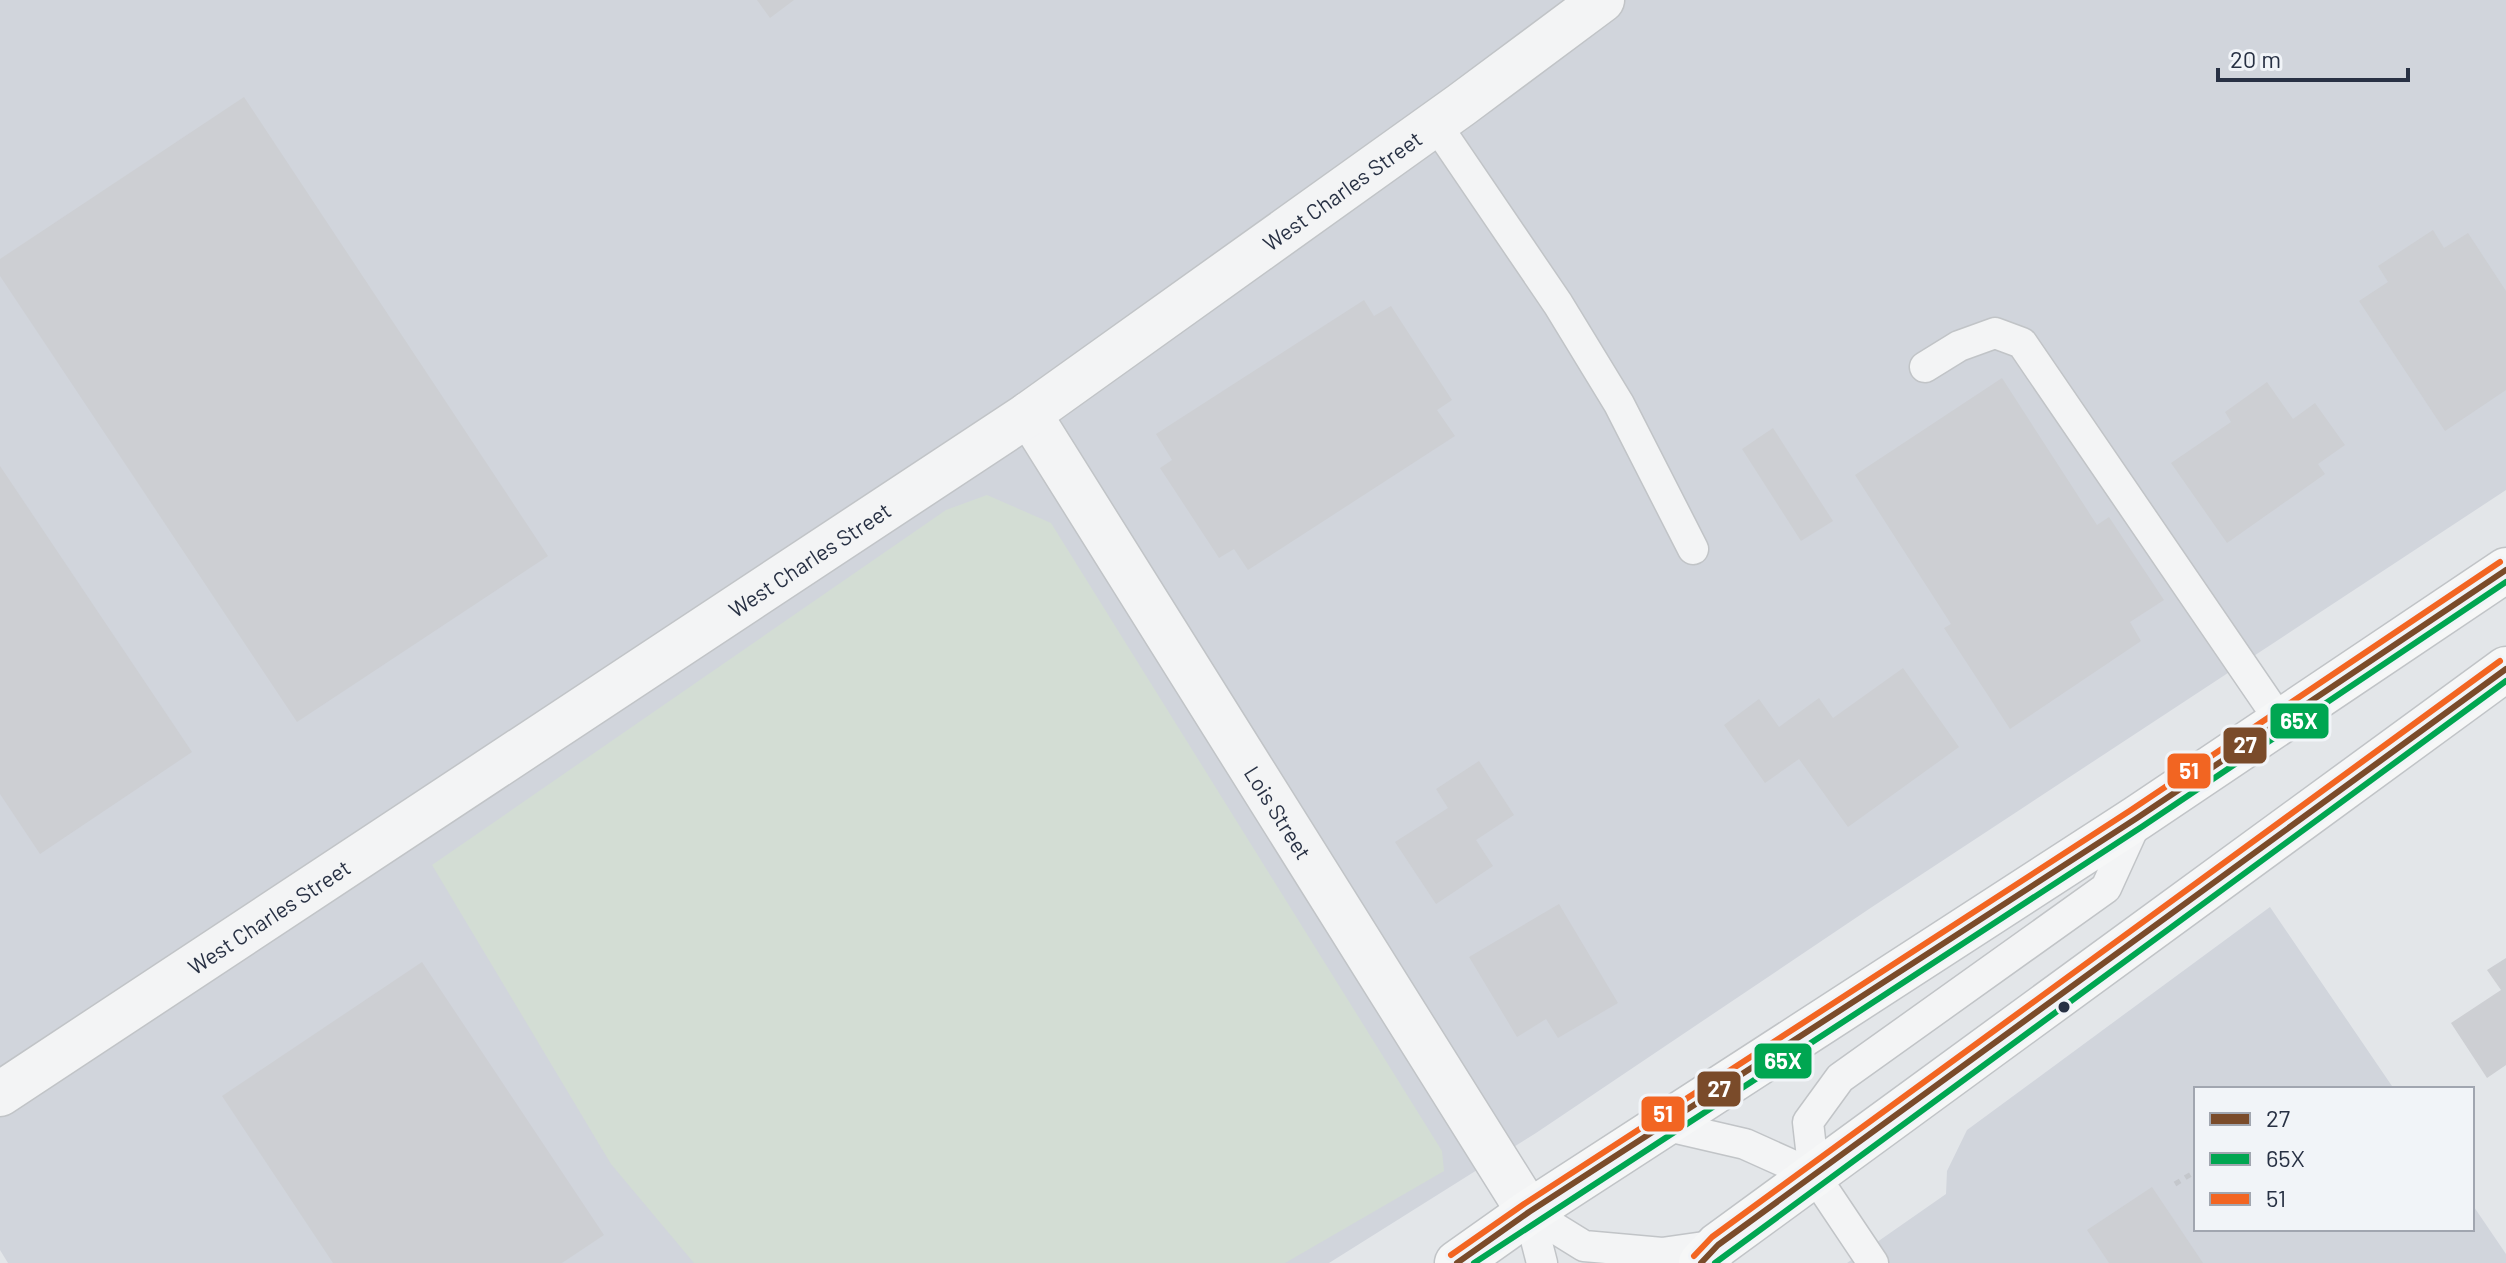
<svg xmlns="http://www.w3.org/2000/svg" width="2506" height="1263" font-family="Barlow,sans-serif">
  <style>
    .built { fill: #d1d5dc }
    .green { fill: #d3ddd4 }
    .building { fill: #cdcfd3 }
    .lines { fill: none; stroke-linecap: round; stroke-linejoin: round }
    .lane-casing { stroke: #c1c4c7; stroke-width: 33 }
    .street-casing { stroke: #c1c4c7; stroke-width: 47 }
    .secondary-casing { stroke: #c1c4c7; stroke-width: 47 }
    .path { stroke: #c4c7cc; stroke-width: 5; stroke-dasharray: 6 6; stroke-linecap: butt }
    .lane { stroke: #f3f4f5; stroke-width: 30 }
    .street { stroke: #f3f4f5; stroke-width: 44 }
    .secondary { stroke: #f6f7f7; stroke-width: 44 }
    .bus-1-casing { stroke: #f1f4f8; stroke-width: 12 }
    .bus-2-casing { stroke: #f1f4f8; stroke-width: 12 }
    .bus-3-casing { stroke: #f1f4f8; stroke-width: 12 }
    .bus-1 { stroke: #7a4b2a; stroke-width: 6 }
    .bus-2 { stroke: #00a651; stroke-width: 6 }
    .bus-3 { stroke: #f26522; stroke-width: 6 }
    .bus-dot { fill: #283144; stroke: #f1f4f8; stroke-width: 3 }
    .labels { text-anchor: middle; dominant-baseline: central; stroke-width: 7; stroke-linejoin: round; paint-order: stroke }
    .street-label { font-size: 22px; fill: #283144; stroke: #f1f4f8 }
    .line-badge { stroke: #f1f4f8; stroke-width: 3 }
    .badge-label { font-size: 22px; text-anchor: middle; font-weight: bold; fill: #fff }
  </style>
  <rect width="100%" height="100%" fill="#e3e6e9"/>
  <g class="built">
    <polygon points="0,0 2506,0 2506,490 1872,907 1536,1133 1329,1263 8,1263 0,1250"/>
    <polygon points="2270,907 2394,1089 2196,1089 2196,1229 2472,1229 2472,1204 2506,1254 2506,1263 1847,1263 1946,1194 1947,1171 1967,1130"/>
  </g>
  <polygon class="green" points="987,495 1051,523 1442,1151 1444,1171 1285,1263 694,1263 611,1164 432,865 946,510"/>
  <g class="building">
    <polygon points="757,0 794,0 770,18"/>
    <polygon points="244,97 548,556 297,722 0,276 0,259"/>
    <polygon points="2433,230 2444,248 2468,233 2506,291 2506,390 2445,431 2359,301 2388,282 2378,266"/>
    <polygon points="1364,300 1374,316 1391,306 1452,400 1437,410 1455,436 1248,570 1234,549 1219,558 1160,468 1172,460 1156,434"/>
    <polygon points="2002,378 2097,525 2109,517 2164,600 2130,622 2141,641 2010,729 1944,628 1951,624 1855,475"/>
    <polygon points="2267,382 2293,419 2315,403 2345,445 2318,464 2325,474 2227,543 2171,463 2231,422 2225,412"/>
    <polygon points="1773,428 1833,521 1801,541 1742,449"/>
    <polygon points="0,466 192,752 40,854 0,794"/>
    <polygon points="1903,668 1959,747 1848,827 1799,759 1765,783 1724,725 1759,699 1779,727 1819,698 1833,718"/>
    <polygon points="1479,761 1514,815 1476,840 1493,866 1436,904 1395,842 1448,808 1436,789"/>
    <polygon points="1559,904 1618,1003 1558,1038 1546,1019 1517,1037 1469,957"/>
    <polygon points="2506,958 2506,1065 2487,1078 2451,1023 2501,990 2487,970"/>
    <polygon points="422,962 604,1235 562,1263 333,1263 222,1096"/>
    <polygon points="2152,1187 2203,1263 2109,1263 2087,1230"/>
  </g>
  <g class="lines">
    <defs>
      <g id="lane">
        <polyline points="1435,123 1558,304 1619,404 1693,549"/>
        <polyline points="1925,367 1959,346 1995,333 2022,343 2281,722"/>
        <polyline points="1663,1125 1745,1144 1814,1175"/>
        <polyline points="1529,1212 1584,1246 1662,1253 1718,1245"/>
        <polyline points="1529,1212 1542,1263"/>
        <polyline points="1873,1263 1814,1175 1808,1122 1840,1078 2106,888 2137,820"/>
      </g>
      <g id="street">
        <path id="s1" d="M1029 414 1529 1212"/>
        <path id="s2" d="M0 1094 1029 414 1461 105 1602 0"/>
      </g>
      <g id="secondary">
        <polyline points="1457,1263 1529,1212 2137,818 2506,570"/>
        <polyline points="1701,1263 1718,1245 2506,669"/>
      </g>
    </defs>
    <use href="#lane" class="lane-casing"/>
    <use href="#street" class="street-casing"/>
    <use href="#secondary" class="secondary-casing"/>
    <polyline class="path" points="2175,1184 2196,1171"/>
    <use href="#lane" class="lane"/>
    <use href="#street" class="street"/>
    <use href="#secondary" class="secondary"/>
    <defs>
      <g id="bus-1">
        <polyline points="1457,1263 1529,1212 2137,818 2506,570"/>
        <polyline points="1701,1263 1718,1245 2506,669"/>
      </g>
      <g id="bus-2">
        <polyline points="1474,1263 2143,826 2506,582"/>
        <polyline points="1715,1263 2506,681"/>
      </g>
      <g id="bus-3">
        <polyline points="1451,1255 1524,1204 2131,810 2500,562"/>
        <polyline points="1694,1256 1712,1237 2500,661"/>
      </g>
    </defs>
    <use href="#bus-1" class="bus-1-casing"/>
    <use href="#bus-2" class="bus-2-casing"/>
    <use href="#bus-3" class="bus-3-casing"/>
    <use href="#bus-1" class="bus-1"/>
    <use href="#bus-2" class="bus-2"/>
    <use href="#bus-3" class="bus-3"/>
  </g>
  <circle class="bus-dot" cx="2064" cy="1007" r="7"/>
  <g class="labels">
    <g class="street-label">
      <text stroke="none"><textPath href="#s2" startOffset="1618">West Charles Street</textPath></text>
      <text stroke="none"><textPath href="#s2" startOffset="970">West Charles Street</textPath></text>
      <text stroke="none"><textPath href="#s1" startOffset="470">Lois Street</textPath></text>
      <text stroke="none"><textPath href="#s2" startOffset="322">West Charles Street</textPath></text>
    </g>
  </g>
  <g class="line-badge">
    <rect x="2269" y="702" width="61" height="38" rx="8" fill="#00a651"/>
    <rect x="2222" y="726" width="46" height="39" rx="8" fill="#7a4b2a"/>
    <rect x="2166" y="752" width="46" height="38" rx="8" fill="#f26522"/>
    <rect x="1753" y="1042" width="60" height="38" rx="8" fill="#00a651"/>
    <rect x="1696" y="1070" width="46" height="38" rx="8" fill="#7a4b2a"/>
    <rect x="1640" y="1095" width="46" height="38" rx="8" fill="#f26522"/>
  </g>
  <g class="badge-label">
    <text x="2299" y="729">65X</text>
    <text x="2245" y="753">27</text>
    <text x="2189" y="779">51</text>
    <text x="1783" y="1069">65X</text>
    <text x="1719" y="1097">27</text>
    <text x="1663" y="1122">51</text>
  </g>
  <rect x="2194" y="1087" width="280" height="144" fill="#f1f4f8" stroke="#a1a6b0" stroke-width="2"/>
  <rect x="2210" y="1113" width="40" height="12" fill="#7a4b2a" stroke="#a1a6b0" stroke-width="2"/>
  <text x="2266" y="1127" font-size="24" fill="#283144">27</text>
  <rect x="2210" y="1153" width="40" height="12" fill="#00a651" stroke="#a1a6b0" stroke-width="2"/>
  <text x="2266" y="1167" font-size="24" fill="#283144">65X</text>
  <rect x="2210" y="1193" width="40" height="12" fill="#f26522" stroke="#a1a6b0" stroke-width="2"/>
  <text x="2266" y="1207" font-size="24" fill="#283144">51</text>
  <path d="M2218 68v12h190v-12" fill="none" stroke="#283144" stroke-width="4"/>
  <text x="2230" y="68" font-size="24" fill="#283144" stroke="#f1f4f8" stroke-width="6" paint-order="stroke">20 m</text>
</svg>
